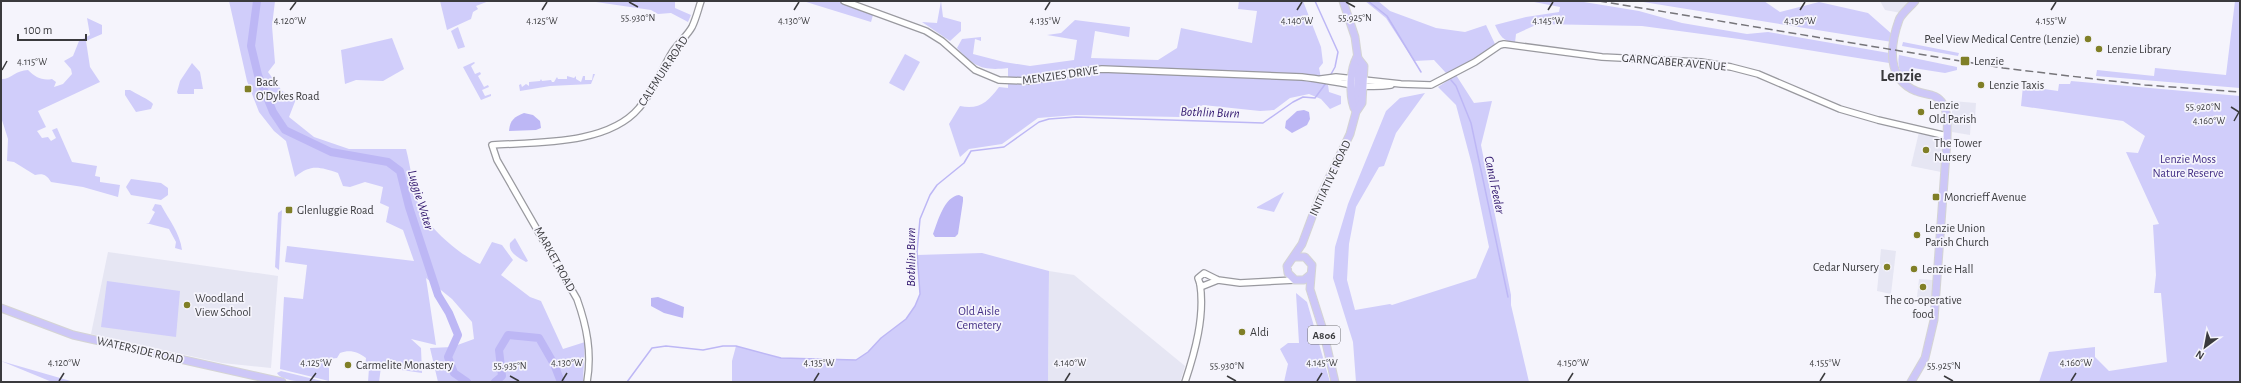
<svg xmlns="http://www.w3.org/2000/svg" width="2241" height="383" font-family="'Alegreya Sans',sans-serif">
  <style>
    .built { fill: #e6e6f3 }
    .green { fill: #d0cdfa }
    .water { fill: #bdb7f5 }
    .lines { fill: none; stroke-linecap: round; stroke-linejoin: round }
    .stream { stroke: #bdb7f5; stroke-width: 1.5 }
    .river { stroke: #bdb7f5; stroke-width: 8 }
    .minor-casing { stroke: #99999f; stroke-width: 8 }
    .major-casing { stroke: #d4d4d4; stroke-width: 9 }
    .minor { stroke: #fff; stroke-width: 5.5 }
    .major { stroke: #cdc7f7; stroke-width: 7 }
    .rail { stroke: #76757a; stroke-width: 1.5; stroke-dasharray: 8 4; stroke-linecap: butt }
    .ticks { fill: none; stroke: #3a3a3d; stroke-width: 1.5 }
    .poi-dot { fill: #807f27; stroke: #f5f4fc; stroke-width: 1.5 }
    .labels { text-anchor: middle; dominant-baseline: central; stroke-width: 3.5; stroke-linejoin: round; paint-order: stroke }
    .shield { fill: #f5f4fc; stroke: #727276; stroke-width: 1 }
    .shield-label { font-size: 11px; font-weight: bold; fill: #3a3a3d }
    .poi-label { font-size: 12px; fill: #3a3a3d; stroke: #f5f4fc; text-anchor: start }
    .street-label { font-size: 12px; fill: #3a3a3d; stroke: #f5f4fc }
    .park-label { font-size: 12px; fill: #422e85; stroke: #f5f4fc }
    .water-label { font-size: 13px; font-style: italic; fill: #30166d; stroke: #f5f4fc }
    .district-label { font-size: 16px; font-weight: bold; fill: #3a3a3d; stroke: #f5f4fc }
    .ticks-label { font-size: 10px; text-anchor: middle; fill: #3a3a3d; stroke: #f5f4fc; stroke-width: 3.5; stroke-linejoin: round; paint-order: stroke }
  </style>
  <rect width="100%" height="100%" fill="#f5f4fc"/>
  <g class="built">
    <polygon points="1880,1 1909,1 1901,13 1885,10"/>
    <polygon points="1952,101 1976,103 1975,119 1971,119 1970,135 1952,132"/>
    <polygon points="1919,132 1937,137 1942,143 1941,172 1911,166"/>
    <polygon points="1881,249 1896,251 1891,294 1877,291"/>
    <polygon points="108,252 278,276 271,368 222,363 91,334"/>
    <polygon points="1049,271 1074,275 1185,366 1180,382 1048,382"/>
    <polygon points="1919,279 1933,280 1932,298 1917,297"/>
  </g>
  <g class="green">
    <path d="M229 1H275L272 26 275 63 268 72 282 91 296 99 289 117 314 137 349 149H406C411 168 413 191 420 209 428 228 462 256 480 264L492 242 502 245 513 260 501 275 530 297 541 301 563 349 585 342 583 381 595 382H438L430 348 452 347 474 339 472 322 452 299 426 278 436 345 411 339 421 348 422 373 381 367 379 382H368L369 368H365L366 358C358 352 350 349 340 353L337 358 329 359V381L280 369 284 297 303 299 307 265 285 262 287 246 414 261 403 230 386 222 389 207 380 203 383 187 365 182 350 187 343 186 338 173C319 167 311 164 295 177L286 141 274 131 259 112 247 81Z"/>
    <polygon points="440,1 489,1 476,6 478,9 473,12 471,19 447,30"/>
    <polygon points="589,1 675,1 675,8 691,15 688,22 671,13 658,14 651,10"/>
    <polygon points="803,1 839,1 873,15 871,22"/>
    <polygon points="941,1 943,17 961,22 961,31 950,41 922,22 937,23"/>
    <path d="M1239 1H1303L1321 47 1323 63 1319 68 1322 83 1328 85 1329 92 1341 96V104L1330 109 1321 99 1309 94 1290 98 1274 110 1260 111 1203 105 1179 117 1076 115 1038 118 1002 144 969 149 960 157 949 124 960 106C979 110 988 102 999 87L1008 88V68C983 71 974 67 957 48L962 39 981 37V41L975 39 973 54 1004 62 1030 66 1074 60 1077 40 1047 35 1061 33 1075 20 1130 27 1129 37 1095 31 1091 58 1158 60 1177 48 1181 28 1252 43 1257 11 1238 9Z"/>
    <polygon points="1365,1 1378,1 1390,11 1436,28 1465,32 1486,25 1495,44 1474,61 1446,73 1434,60 1414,61 1386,18"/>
    <path d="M1529 1H1578L1639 11 1682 23 1747 34 1768 32 1889 53V63L1739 39 1642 26 1538 24 1516 34 1515 43C1503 41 1500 36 1495 25L1526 17 1559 12 1560 7Z"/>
    <polygon points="1637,1 1764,1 1780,12 1819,2 1868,13 1893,35 1892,42"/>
    <polygon points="2235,1 2240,1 2240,88 2096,76 2097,70 2154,76 2155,68 2226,75"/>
    <path d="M87 18 102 25V34L86 41 90 67 100 82 38 111 46 127 37 131 42 138 48 137 51 141 56 138 52 130 57 128 72 162 97 166 95 176 100 177V182L120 185 118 197 83 187 51 182C47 175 43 173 35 175L14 162 7 161 8 139 1 117V79C10 80 16 70 28 70 35 77 42 81 52 79L56 82 54 87 63 84 72 74 71 69 64 61 73 56 79 41 90 35Z"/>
    <polygon points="458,27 465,47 458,49 451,31"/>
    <polygon points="392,38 404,69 383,81 356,80 345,84 341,50"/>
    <polygon points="1903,42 1959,53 1958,56 1902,46"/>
    <polygon points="905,54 920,62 904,91 889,83"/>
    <path d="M1899 55 1957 67V70L1945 73 1913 68 1908 83C1900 74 1897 67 1899 55Z"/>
    <polygon points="474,62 475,63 471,66 475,74 480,72 481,74 478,76 484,87 488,85 489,87 482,90 485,96 491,94 491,96 481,100 463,67"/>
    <polygon points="192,63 200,72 203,89 194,89 194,94 178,94 177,92 180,81"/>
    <polygon points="593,74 595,74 591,84 550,86 520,91 519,85 521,84 522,87 526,84 529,86 529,82 540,81 541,79 542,81 551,80 552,82 554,82 557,77 558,79 567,79 567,76 574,78 576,76 576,79 581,82 583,76 585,76 585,80 592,80"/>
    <polygon points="1456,75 1474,103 1492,101 1481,145 1511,295 1511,305 1529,382 1356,382 1353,342 1333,278 1335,247 1348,204 1386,111 1400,98 1425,93 1396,133 1384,166 1379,167 1356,207 1349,244 1347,280 1355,310 1390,304 1392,305 1476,278 1489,247 1472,165 1456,105 1438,87"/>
    <polygon points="2071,81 2240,96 2240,382 2039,382 2049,352 2095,347 2095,357 2109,371 2167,362 2161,293 2154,293 2156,275 2153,225 2159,224 2126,152 2138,153 2145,136 2123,121 2021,106 2023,86 2058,91 2059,84 2070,84"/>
    <path d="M125 90H130C135 93 150 100 153 104L151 109 136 112 125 95Z"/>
    <polygon points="131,179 161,183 168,188 168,195 161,200 131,195 126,187"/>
    <polygon points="1284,192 1274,212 1257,208 1257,207"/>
    <path d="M155 204 161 205C169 220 180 233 182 250L175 248 176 242 169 229 146 223H149L155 212 152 210Z"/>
    <polygon points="282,210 279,270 275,267 278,213"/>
    <path d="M515 238 528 261 526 262C519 258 508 253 510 243Z"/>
    <polygon points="982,253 1049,271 1048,382 732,382 732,361 736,346 781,358 856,360 868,352 881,338 906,319 915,306 920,294 917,255"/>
    <polygon points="107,281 180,291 176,337 101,327"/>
    <polygon points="1296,293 1307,302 1330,382 1284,382 1288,364 1280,349 1288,343 1299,343"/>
    <polygon points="1,361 74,382 52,382"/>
    <path d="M281 371 326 382C314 382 282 383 277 373Z"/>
  </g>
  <g class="water">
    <polygon points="1304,110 1309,112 1310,119 1307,125 1292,133 1285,128 1286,121 1297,111"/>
    <path d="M524 113 533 115 540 121 541 128 536 130 509 131C510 120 514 117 524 113Z"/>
    <path d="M959 195 963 197V201L958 234 955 237H935L933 234C938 221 944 197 959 195Z"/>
    <polygon points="658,297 684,307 683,318 664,313 651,306 651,298"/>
  </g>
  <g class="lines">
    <g class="stream">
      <polyline points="1315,1 1338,52 1335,67 1330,76"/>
      <polyline points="1368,1 1387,16 1421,72"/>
      <polyline points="1451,80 1456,86 1471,123 1508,297"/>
      <polyline points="627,382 652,348 666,346 703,350 723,346 736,346 781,358 856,360 868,352 881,338 906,319 915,306 920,294 917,252 920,219 930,195 937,185 964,163 971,151 1004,147 1039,122 1049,119 1076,117 1263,123 1293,102 1303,97 1315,98 1326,83"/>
    </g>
    <g class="river">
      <polyline points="257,1 251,46 258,75 273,112 285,130 331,152 388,162 400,171 409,207 438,295 449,313 458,335 448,357 454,373 467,382"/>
      <polyline points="495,382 502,376 499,350 508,335 539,338 554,364 561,382"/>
    </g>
    <defs>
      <g id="minor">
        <path d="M844 1 926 31 942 41 975 70 999 80 1028 81 1077 72 1102 69 1302 77C1332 80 1361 90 1391 85"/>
        <polyline points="1321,79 1336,77 1401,84 1431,85 1475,62 1500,45 1504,44 1602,57 1701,62 1731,67 1758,74 1840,109 1878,120 1947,136"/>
        <polyline points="1218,280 1203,286 1200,284 1198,278 1204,273 1218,280 1240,283 1295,280"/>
        <path d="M587 382C592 353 587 327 577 299L497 160 492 145C537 142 608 145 639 108 654 91 661 70 673 51 679 42 687 36 692 27 696 19 698 10 701 1"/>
        <path d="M1185 382C1195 352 1205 316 1200 284"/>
      </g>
      <g id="major">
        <polyline points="1343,1 1355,37 1359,66 1356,111"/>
        <path d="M1354 108C1349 94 1350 69 1357 57"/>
        <polyline points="1294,257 1305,257 1312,265 1310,289 1323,330 1335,382"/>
        <polyline points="1310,275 1304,280 1295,280 1288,273 1287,266 1302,244 1318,201 1350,134 1356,112 1362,103 1364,66 1357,57"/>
        <polyline points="1,308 73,335 282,382"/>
        <path d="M1911 382 1925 358 1934 320 1947 140C1947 127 1949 115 1943 104 1937 93 1925 95 1916 91 1886 79 1890 45 1899 20 1901 14 1910 7 1915 1"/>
      </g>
    </defs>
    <use href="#minor" class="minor-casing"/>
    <use href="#major" class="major-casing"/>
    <use href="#minor" class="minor"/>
    <use href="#major" class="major"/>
    <polyline class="rail" points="1599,1 2003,68 2145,85 2240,92"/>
  </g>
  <path class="ticks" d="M629 2 638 7M1346 2 1355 7M290 10 296 2M542 10 547 2M794 10 799 2M1045 10 1050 2M1297 10 1302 2M1548 10 1553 2M1800 10 1805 2M2051 10 2056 2M2 70 7 61M2231 107 2239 112M2234 121 2239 112M510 376 519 381M1227 376 1236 381M1944 376 1953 381M59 381 64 373M310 381 316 373M562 381 567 373M814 381 819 373M1065 381 1070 373M1317 381 1322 373M1568 381 1573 373M1820 381 1825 373M2071 381 2076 373"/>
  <g class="poi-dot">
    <circle cx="2088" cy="39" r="4"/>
    <circle cx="2099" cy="49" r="4"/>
    <rect x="1960" y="56" width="10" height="10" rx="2"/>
    <circle cx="1981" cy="85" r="4"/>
    <rect x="244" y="85" width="8" height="8" rx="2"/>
    <circle cx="1921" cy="112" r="4"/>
    <circle cx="1926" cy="150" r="4"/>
    <rect x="1932" y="193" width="8" height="8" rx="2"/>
    <rect x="285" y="206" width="8" height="8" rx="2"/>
    <circle cx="1917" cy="235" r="4"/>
    <circle cx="1887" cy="267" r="4"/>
    <circle cx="1914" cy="269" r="4"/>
    <circle cx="1923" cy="287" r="4"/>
    <circle cx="187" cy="305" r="4"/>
    <circle cx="1242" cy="332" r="4"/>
    <circle cx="348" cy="365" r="4"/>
  </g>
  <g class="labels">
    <rect class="shield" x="1308" y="326" width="32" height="18" rx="3"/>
    <g class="shield-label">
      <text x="1324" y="335">A806</text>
    </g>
    <g class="poi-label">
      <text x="2080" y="39" text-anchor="end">Peel View Medical Centre (Lenzie)</text>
      <text x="2107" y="49">Lenzie Library</text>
      <text x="1974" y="61">Lenzie</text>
      <text x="256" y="82">Back<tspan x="256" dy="14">O'Dykes Road</tspan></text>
      <text x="1989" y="85">Lenzie Taxis</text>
      <text x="1929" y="105">Lenzie<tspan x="1929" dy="14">Old Parish</tspan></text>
      <text x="1934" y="143">The Tower<tspan x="1934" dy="14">Nursery</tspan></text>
      <text x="1944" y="197">Moncrieff Avenue</text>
      <text x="297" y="210">Glenluggie Road</text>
      <text x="1925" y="228">Lenzie Union<tspan x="1925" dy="14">Parish Church</tspan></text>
      <text x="1879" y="267" text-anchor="end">Cedar Nursery</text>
      <text x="1922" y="269">Lenzie Hall</text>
      <text x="195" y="298">Woodland<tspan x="195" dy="14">View School</tspan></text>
      <text x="1923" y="300" text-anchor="middle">The co-operative<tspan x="1923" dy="14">food</tspan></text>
      <text x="1250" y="332">Aldi</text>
      <text x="356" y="365">Carmelite Monastery</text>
    </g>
    <g class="street-label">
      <text transform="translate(1674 62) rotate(5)">GARNGABER AVENUE</text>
      <text transform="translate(663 71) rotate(-57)">CALFMUIR ROAD</text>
      <text transform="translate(1060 75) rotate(-8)">MENZIES DRIVE</text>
      <text transform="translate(1330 178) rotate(-65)">INITIATIVE ROAD</text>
      <text transform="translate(555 259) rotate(61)">MARKET ROAD</text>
      <text transform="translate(140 350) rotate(13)">WATERSIDE ROAD</text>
    </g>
    <g class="park-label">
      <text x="2188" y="159">Lenzie Moss<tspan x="2188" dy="14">Nature Reserve</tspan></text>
      <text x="979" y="311">Old Aisle<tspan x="979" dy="14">Cemetery</tspan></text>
    </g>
    <g class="water-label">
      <text transform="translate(1210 113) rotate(2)">Bothlin Burn</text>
      <text transform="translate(1494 185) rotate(78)">Canal Feeder</text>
      <text transform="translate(420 200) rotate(73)">Luggie Water</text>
      <text transform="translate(911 257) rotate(-90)">Bothlin Burn</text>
    </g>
    <g class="district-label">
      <text x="1901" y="76">Lenzie</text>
    </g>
  </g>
  <g class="ticks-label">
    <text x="638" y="21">55.930°N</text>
    <text x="1355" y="21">55.925°N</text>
    <text x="290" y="24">4.120°W</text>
    <text x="542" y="24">4.125°W</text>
    <text x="794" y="24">4.130°W</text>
    <text x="1045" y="24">4.135°W</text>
    <text x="1297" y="24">4.140°W</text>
    <text x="1548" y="24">4.145°W</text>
    <text x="1800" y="24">4.150°W</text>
    <text x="2051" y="24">4.155°W</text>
    <text x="32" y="65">4.115°W</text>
    <text x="2203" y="110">55.920°N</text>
    <text x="2209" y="124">4.160°W</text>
    <text x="64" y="366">4.120°W</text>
    <text x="316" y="366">4.125°W</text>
    <text x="567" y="366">4.130°W</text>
    <text x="819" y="366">4.135°W</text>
    <text x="1070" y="366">4.140°W</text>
    <text x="1322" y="366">4.145°W</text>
    <text x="1573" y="366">4.150°W</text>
    <text x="1825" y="366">4.155°W</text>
    <text x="2076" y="366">4.160°W</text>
    <text x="510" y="369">55.935°N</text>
    <text x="1227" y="369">55.930°N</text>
    <text x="1944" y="369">55.925°N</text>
  </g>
  <rect width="2241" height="383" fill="none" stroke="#3a3a3d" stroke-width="4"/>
  <g transform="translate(2205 347) rotate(212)" stroke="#f5f4fc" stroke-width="3" paint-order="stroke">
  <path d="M0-3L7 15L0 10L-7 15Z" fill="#3a3a3d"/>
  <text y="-6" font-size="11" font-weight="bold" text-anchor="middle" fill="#3a3a3d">N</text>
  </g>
  <path d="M18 34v6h68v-6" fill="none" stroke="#3a3a3d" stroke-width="2"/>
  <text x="24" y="34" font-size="12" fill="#3a3a3d" stroke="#f5f4fc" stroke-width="3" paint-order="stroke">100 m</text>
</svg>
